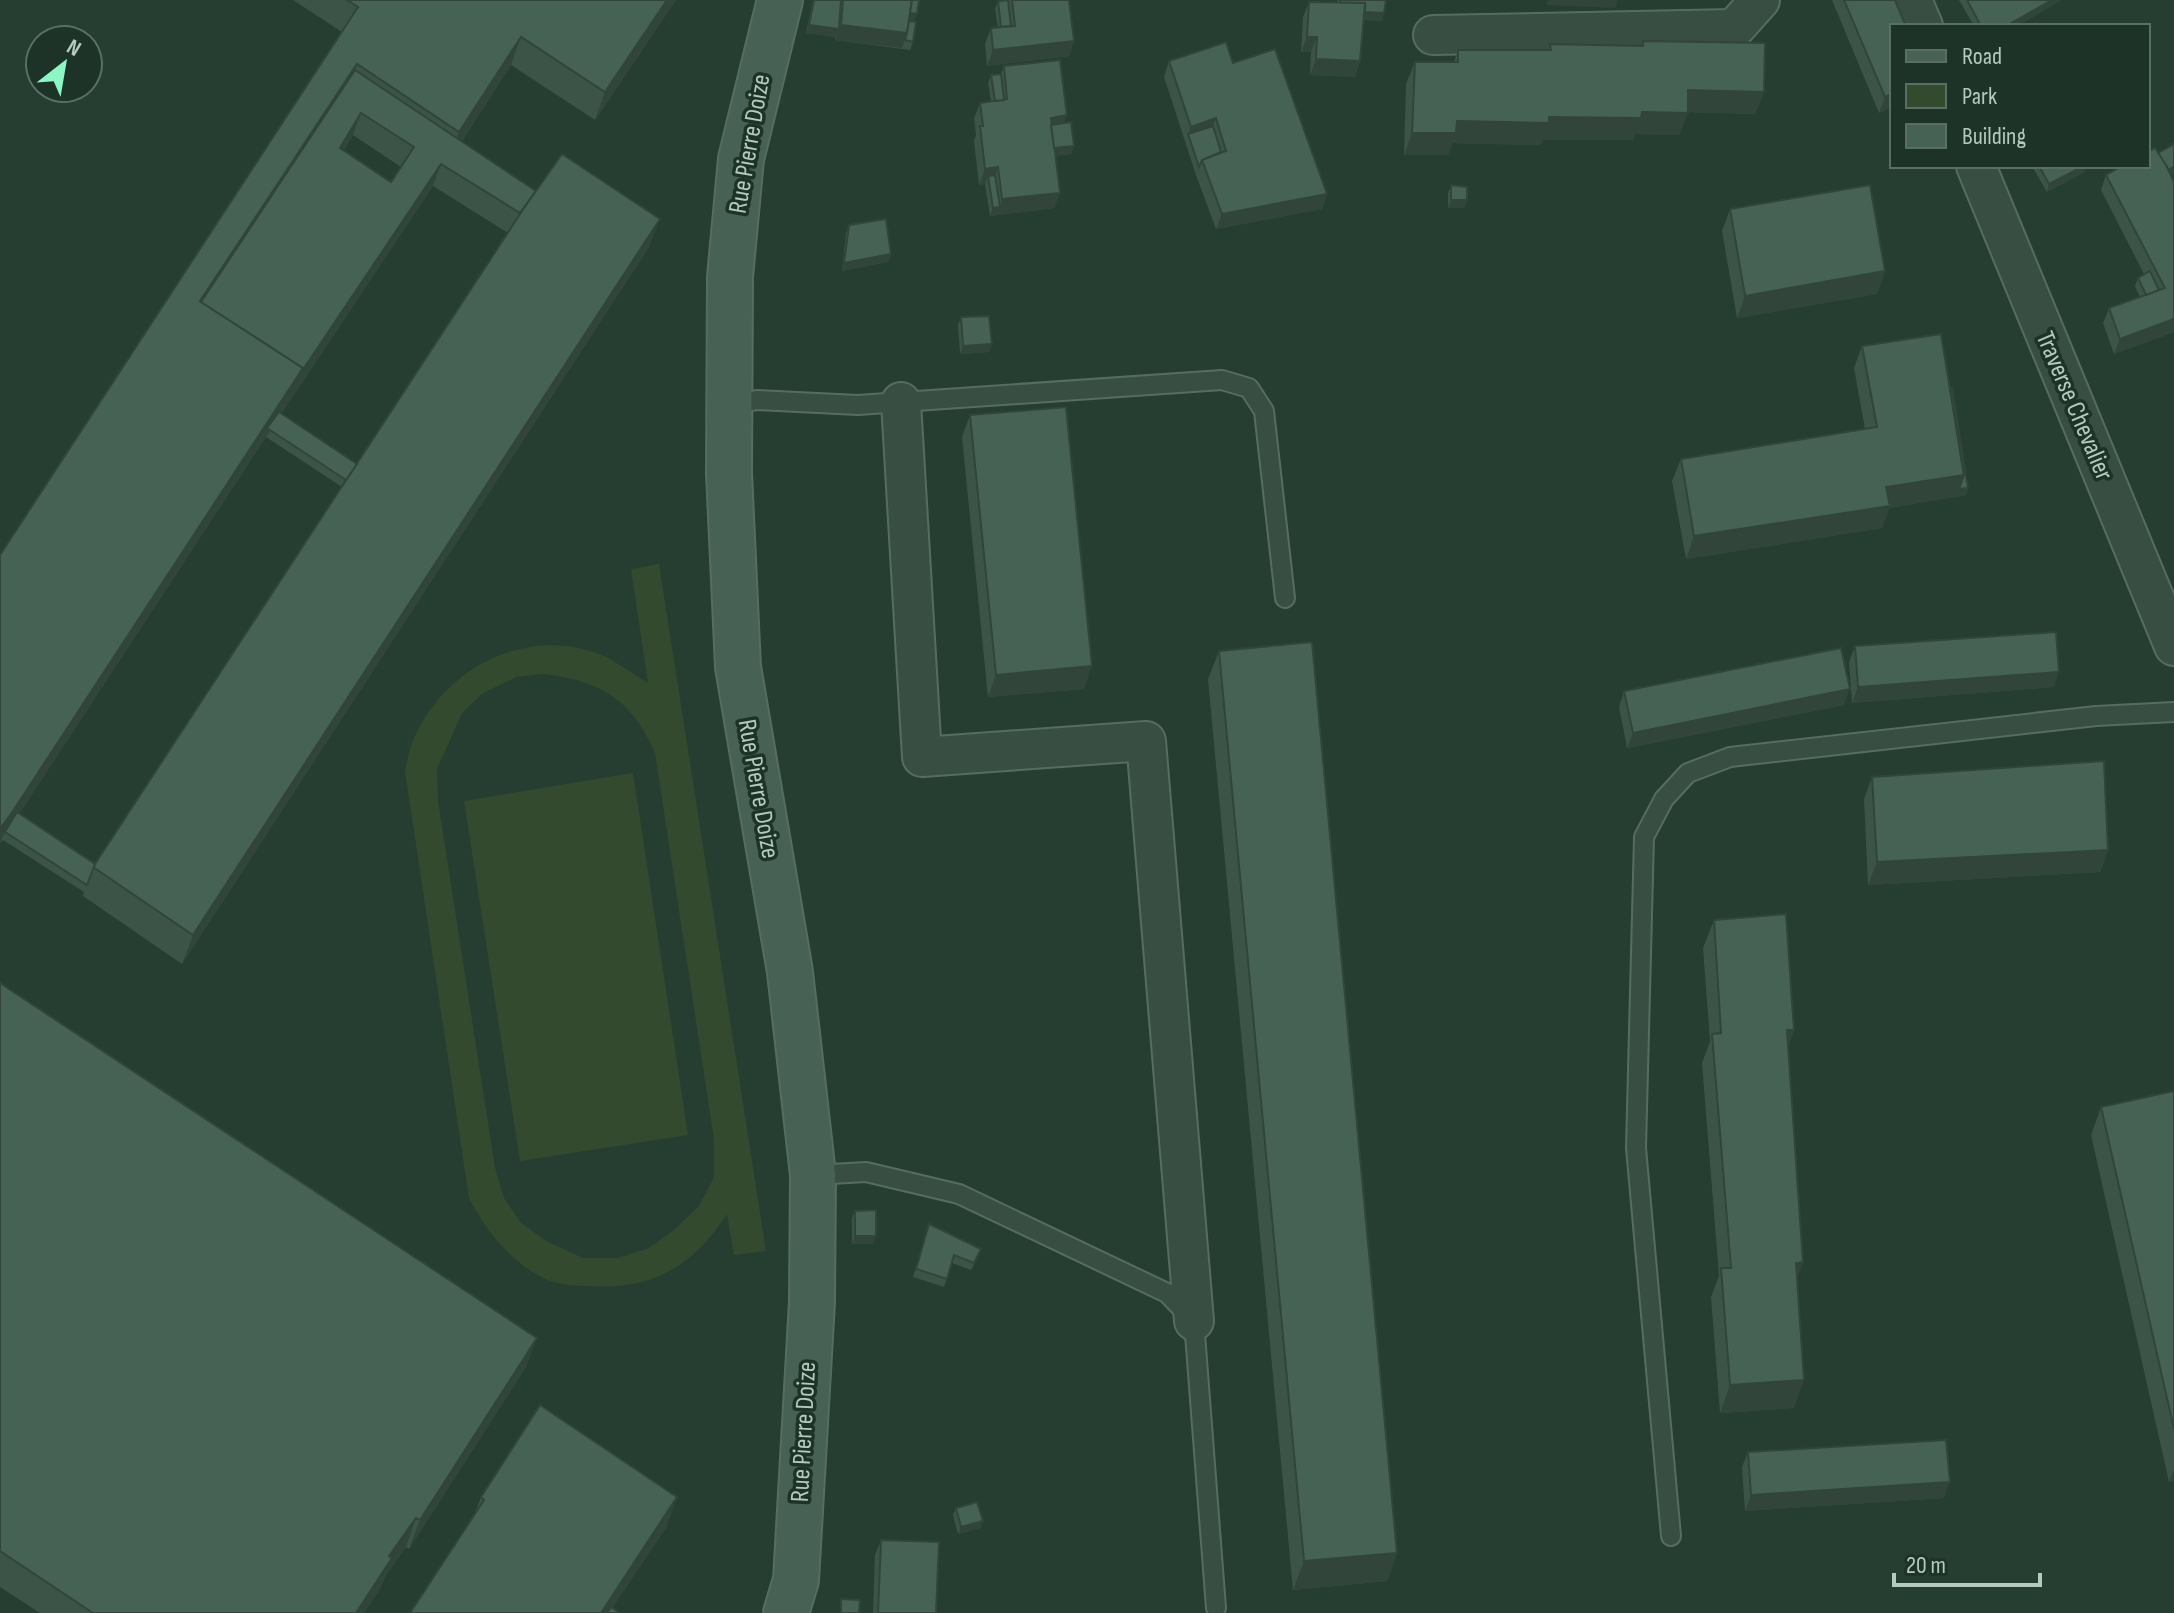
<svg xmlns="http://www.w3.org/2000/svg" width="2174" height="1613" font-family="'Sofia Sans Condensed',sans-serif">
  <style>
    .green { fill: #344a2f; fill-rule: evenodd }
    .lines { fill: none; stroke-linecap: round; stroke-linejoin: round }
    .lane-casing { stroke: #576c61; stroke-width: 22 }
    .street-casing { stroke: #576c61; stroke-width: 42 }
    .secondary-casing { stroke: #576c61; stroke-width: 48 }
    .lane { stroke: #394e43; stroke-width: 18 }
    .street { stroke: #394e43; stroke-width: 38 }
    .secondary { stroke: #476155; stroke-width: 44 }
    .wall { fill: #3c5448; fill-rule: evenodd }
    .shaded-wall { fill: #31453b }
    .building { fill: #466254; stroke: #31453b; stroke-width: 2; fill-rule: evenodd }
    .labels { text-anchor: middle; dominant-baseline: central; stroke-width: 7; stroke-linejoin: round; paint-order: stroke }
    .street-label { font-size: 26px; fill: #b5c9bf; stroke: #1e3328 }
  </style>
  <rect width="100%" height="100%" fill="#253e31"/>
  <g class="green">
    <path d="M659 564 766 1251 734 1255 727 1214C693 1266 654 1290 590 1286 577 1286 560 1285 548 1280 513 1265 485 1230 469 1198L405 771C408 757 411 742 418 730 453 662 533 625 606 657 620 664 634 675 648 683L631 569ZM544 674C600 681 632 699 655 753L714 1139V1177L699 1206 674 1230 649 1248 617 1258H583L548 1242 521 1223 504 1198 495 1168 438 801 437 769 462 713 483 693 516 677Z"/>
    <polygon points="633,773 688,1135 520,1161 464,801"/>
  </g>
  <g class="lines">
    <defs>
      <g id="lane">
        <polyline points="729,405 757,400 858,405 1222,380 1249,388 1264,411 1285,598"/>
        <polyline points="813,1175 866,1172 959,1194 1167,1293 1194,1321 1216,1608"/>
        <polyline points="1671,1536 1636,1148 1644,837 1664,799 1688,773 1730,757 2096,716 2174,712"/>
      </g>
      <g id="street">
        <polyline points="1912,0 1923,26"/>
        <polyline points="1433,35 1734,29 1760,0"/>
        <polyline points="1976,166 2174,646"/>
        <polyline points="901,402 922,757 1146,741 1194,1321"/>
      </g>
      <polyline id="secondary" points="780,0 741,159 730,277 729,473 738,667 790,972 813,1175 812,1302 796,1580 786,1613"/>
    </defs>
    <use href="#lane" class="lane-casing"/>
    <use href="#street" class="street-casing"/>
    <use href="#secondary" class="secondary-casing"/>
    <use href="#lane" class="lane"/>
    <use href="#street" class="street"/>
    <use href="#secondary" class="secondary"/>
  </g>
  <g class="wall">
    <path d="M293 0H676L595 120 511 65 462 141 536 191 649 247 182 964 83 896 84 892 3 840 0 843V555L342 32ZM353 135 401 167 391 182 344 150ZM433 186 508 233 357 464 281 414ZM266 437 342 487 95 864 19 814Z"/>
    <polygon points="813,0 919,0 914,21 913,42 910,50 835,40 835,37 806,33"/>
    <polygon points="1008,0 1069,0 1074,41 1069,56 987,66 985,44 991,28 998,28 995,9 998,1"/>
    <polygon points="1337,0 1386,0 1382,21 1364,20 1360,61 1355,77 1310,75 1311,52 1301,52 1303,17 1309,2 1337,3"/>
    <polygon points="1832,0 1895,0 1892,26 1892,107 1879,113"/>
    <polygon points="1959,0 2061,0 2017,26 1974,26"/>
    <polygon points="1643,41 1764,92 1755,114 1688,112 1679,135 1635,134 1633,140 1543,140 1541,145 1453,143 1448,155 1404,155 1406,84 1415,62 1454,62 1458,50 1548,50 1550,44 1641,46"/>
    <polygon points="1169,61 1233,63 1327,194 1322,209 1216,229 1196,175 1164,77"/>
    <polygon points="1004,66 1064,123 1074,146 1071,154 1055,156 1060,193 1054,208 990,216 985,184 979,185 974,141 976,135 974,118 980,103 991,101 988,83 991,75 1001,74"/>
    <polygon points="2174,144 2174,173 2171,175 2174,332 2114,354 2103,323 2109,308 2140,297 2135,286 2138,278 2144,274 2101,190 2106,175 2158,153"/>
    <polygon points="2032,166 2086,166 2083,173 2047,192"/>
    <polygon points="1451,185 1467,200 1464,208 1448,208 1448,193"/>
    <polygon points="1730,209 1885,271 1877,294 1737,318 1722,231"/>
    <polygon points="849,225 891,254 888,262 842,271 846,233"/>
    <polygon points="961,317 992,344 989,352 960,354 958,325"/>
    <polygon points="1862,346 1950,388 1968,488 1966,495 1889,508 1882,528 1686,559 1672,481 1681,459 1865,429 1854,368"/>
    <polygon points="970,415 1084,689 988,697 962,437"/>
    <polygon points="1855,646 2054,687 1852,703 1849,662"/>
    <polygon points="1219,651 1397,1553 1387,1581 1293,1590 1208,679"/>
    <polygon points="1624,691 1844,705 1627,748 1619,707"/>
    <polygon points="1872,777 2108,850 2100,872 1868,885 1864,799"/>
    <polygon points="1714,920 1794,1030 1788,1048 1803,1262 1797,1278 1794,1408 1720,1413 1711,1297 1719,1276 1702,1063 1710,1041 1703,948"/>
    <polygon points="0,983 526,1367 409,1549 406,1547 386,1575 381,1587 364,1613 40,1613 0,1587"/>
    <polygon points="2174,1091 2174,1481 2169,1482 2091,1135 2101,1107"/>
    <polygon points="855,1211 873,1244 852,1244 852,1218"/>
    <polygon points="929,1224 978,1257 971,1270 952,1263 944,1287 913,1277"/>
    <polygon points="1748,1452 1944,1498 1745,1511 1742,1467"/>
    <polygon points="481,1497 667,1526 612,1608 474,1516"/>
    <polygon points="956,1508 983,1521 980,1528 958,1534 953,1515"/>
    <polygon points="881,1540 936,1613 873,1613 875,1555"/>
  </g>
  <g class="shaded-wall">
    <polygon points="667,0 676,0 595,120 605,92"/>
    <polygon points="1548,0 1618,0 1615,8 1546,5"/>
    <polygon points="2052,0 2061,0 2017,26 2006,26"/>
    <polygon points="1339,10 1384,13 1382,21 1336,18"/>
    <polygon points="908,13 917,14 914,22 905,21"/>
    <polygon points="809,25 839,29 836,37 806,33"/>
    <polygon points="841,25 907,33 902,48 835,40"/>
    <polygon points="521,37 511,65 449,161 459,132"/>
    <polygon points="1307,37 1317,37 1311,52 1301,52"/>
    <polygon points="1074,41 1069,56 987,66 993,50"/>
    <polygon points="1316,59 1360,61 1355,77 1310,75"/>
    <polygon points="357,64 347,93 202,310 200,301"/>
    <polygon points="1688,90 1764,92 1755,114 1680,112"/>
    <polygon points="1892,94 1892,107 1879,113 1885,97"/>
    <polygon points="1642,112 1688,113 1679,135 1635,134 1633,140 1543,140 1541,145 1453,143 1448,155 1404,155 1412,133 1457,121"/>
    <polygon points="361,113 353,135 331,170 340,148"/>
    <polygon points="1067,115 1061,131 1049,133 1051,118"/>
    <polygon points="1216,118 1210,134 1188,134 1191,127"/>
    <polygon points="1074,146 1071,154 1048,157 1051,149"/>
    <polygon points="441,164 433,186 292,397 300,374"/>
    <polygon points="2084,166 2086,166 2083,173 2047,192 2049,184"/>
    <polygon points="998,167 993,183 988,176 985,184 979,185 985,169"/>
    <polygon points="2174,167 2174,173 2160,181 2163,173"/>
    <polygon points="1060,193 1054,208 990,216 993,208 1000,207 1002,199"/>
    <polygon points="1327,194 1322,209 1216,229 1222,214"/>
    <polygon points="1451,200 1467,200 1464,208 1448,208"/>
    <polygon points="660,219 649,247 182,964 193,935"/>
    <polygon points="891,254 888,262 842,271 844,263"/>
    <polygon points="1885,271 1877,294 1737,318 1745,296"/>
    <polygon points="2174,319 2174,332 2114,354 2120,339"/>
    <polygon points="992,344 989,352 960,354 963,346"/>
    <polygon points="303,368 292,397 7,833 5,832 0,843 0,829"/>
    <polygon points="1964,475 1968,488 1966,495 1889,508 1882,528 1686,559 1694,536 1886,487"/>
    <polygon points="1092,666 1084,689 988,697 996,675"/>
    <polygon points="2059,672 2054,687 1852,703 1858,687"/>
    <polygon points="1850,689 1844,705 1627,748 1633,733"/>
    <polygon points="2108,850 2100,872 1868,885 1877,862"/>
    <polygon points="1787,1030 1794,1030 1784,1059"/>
    <polygon points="855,1236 876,1236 873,1244 852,1244"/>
    <polygon points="1803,1262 1792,1291 1796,1263"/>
    <polygon points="537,1338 526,1367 409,1549 420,1520"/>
    <polygon points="1804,1380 1794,1408 1720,1413 1730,1385"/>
    <polygon points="2174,1469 2174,1481 2169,1482"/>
    <polygon points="1950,1482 1944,1498 1745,1511 1751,1495"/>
    <polygon points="677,1497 667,1526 609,1613 601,1613"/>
    <polygon points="416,1518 406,1547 386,1575 381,1587 364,1613 356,1613 389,1556"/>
    <polygon points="983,1521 980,1528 958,1534 961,1527"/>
    <polygon points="1397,1553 1387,1581 1293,1590 1304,1561"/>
  </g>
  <g class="building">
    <polygon points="347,0 667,0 605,92 521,37 459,132 357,64 200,301 303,368 13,811 0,829 0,555 358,7"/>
    <polygon points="814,0 841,0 839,29 809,25"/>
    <polygon points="843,0 912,0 907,33 841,25"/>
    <polygon points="912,0 919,0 917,14 910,13"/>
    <polygon points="1008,0 1011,26 1001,27 998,1"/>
    <polygon points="1012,0 1069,0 1074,41 993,50 991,28 1015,26"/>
    <polygon points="1340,0 1386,0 1384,13 1365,12 1365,3 1339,3"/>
    <polygon points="1844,0 1895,0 1906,26 1892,26 1892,94 1885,97"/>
    <polygon points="1967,0 2052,0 2006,26 1981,26"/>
    <polygon points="1309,2 1365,3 1360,61 1316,59 1317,37 1307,37"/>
    <polygon points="909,21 916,22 913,42 905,40 907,33"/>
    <polygon points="1643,41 1765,43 1764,92 1688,90 1688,113 1642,112 1641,118 1549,117 1549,123 1457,121 1456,133 1412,133 1415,62 1458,62 1458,50 1551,50 1550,44 1643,46"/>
    <polygon points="1226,42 1233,63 1275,49 1327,194 1222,214 1202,160 1226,151 1216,118 1191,127 1169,61"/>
    <polygon points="1060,60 1067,115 1051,118 1060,193 1002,199 998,167 985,169 980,126 983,126 980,103 1007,99 1004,66"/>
    <path d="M355 70 536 191 520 213 441 164 300 374 303 368 201 302ZM361 113 414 147 391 182 340 148Z"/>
    <polygon points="1001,74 1004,100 995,101 991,75"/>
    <polygon points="1071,122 1074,146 1054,148 1051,125"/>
    <polygon points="1213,126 1221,152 1202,160 1199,167 1188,134"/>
    <polygon points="2174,144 2174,167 2168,170 2158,153"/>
    <polygon points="2155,148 2166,165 2174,182 2174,319 2120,339 2109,308 2165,288 2106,175 2122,166 2148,166 2148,152"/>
    <polygon points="562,154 660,219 193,935 93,867 524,208"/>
    <polygon points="2039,166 2084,166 2049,184"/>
    <polygon points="995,175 1000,207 993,208 988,176"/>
    <polygon points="1451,185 1467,187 1467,200 1451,200"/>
    <polygon points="1870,185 1885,271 1745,296 1730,209"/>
    <polygon points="886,219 891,254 844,263 849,225"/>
    <polygon points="2150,271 2159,290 2146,295 2138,278"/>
    <polygon points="989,316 992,344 963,346 961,317"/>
    <polygon points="1941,334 1964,475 1886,487 1890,506 1694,536 1681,459 1877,427 1862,346"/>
    <polygon points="1950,388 1952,388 1968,488 1959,489 1964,475"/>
    <polygon points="1066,407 1092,666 996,675 970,415"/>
    <polygon points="279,412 357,464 346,480 267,428"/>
    <polygon points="2056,632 2059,672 1858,687 1855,646"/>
    <polygon points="1312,642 1397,1553 1304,1561 1219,651"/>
    <polygon points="1841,648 1850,689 1633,733 1624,691"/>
    <polygon points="2104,761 2108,850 1877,862 1872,777"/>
    <polygon points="17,812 95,864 87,885 5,832"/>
    <polygon points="1786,914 1794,1030 1787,1030 1803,1262 1796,1263 1804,1380 1730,1385 1721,1268 1731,1268 1712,1034 1721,1033 1714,920"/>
    <polygon points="0,983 537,1338 420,1520 416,1518 389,1556 392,1558 356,1613 93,1613 0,1551"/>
    <polygon points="2174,1091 2174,1429 2101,1107"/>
    <polygon points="876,1210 876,1236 855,1236 855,1211"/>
    <polygon points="929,1224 981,1249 974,1263 954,1255 947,1279 916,1269"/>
    <polygon points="540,1405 677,1497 601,1613 410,1613 484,1500 481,1497"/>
    <polygon points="1946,1440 1950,1482 1751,1495 1748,1452"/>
    <polygon points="977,1502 983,1521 961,1527 956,1508"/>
    <polygon points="881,1540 939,1542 936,1613 878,1613"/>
    <polygon points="841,1599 860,1600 859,1613 841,1613"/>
    <polygon points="611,1607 620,1613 607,1613"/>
  </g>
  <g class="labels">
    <g class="street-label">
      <text transform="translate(750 144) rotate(-80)">Rue Pierre Doize</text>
      <text transform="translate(2074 406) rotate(67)">Traverse Chevalier</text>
      <text transform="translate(758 789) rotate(80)">Rue Pierre Doize</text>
      <text transform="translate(804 1432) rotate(-87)">Rue Pierre Doize</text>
    </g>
  </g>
  <rect x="1890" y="24" width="260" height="144" fill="#1e3328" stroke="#5a6f64" stroke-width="2"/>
  <rect x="1906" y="50" width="40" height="12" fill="#476155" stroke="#5a6f64" stroke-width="2"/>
  <text x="1962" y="64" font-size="24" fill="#b5c9bf">Road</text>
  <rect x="1906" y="84" width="40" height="24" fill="#344a2f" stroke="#5a6f64" stroke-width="2"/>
  <text x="1962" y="104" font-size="24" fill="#b5c9bf">Park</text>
  <rect x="1906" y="124" width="40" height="24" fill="#466254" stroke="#5a6f64" stroke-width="2"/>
  <text x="1962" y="144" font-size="24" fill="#b5c9bf">Building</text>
  <g transform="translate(64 64) rotate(31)"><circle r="38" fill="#1e3328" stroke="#5a6f64" stroke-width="2"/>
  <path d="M0-6L14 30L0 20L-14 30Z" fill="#8cf6c4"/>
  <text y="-12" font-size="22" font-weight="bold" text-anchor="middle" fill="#b5c9bf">N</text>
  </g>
  <path d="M1894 1573v12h146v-12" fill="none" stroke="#b5c9bf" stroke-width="4"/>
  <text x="1906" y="1573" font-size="24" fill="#b5c9bf" stroke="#1e3328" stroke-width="6" paint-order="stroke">20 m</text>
</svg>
